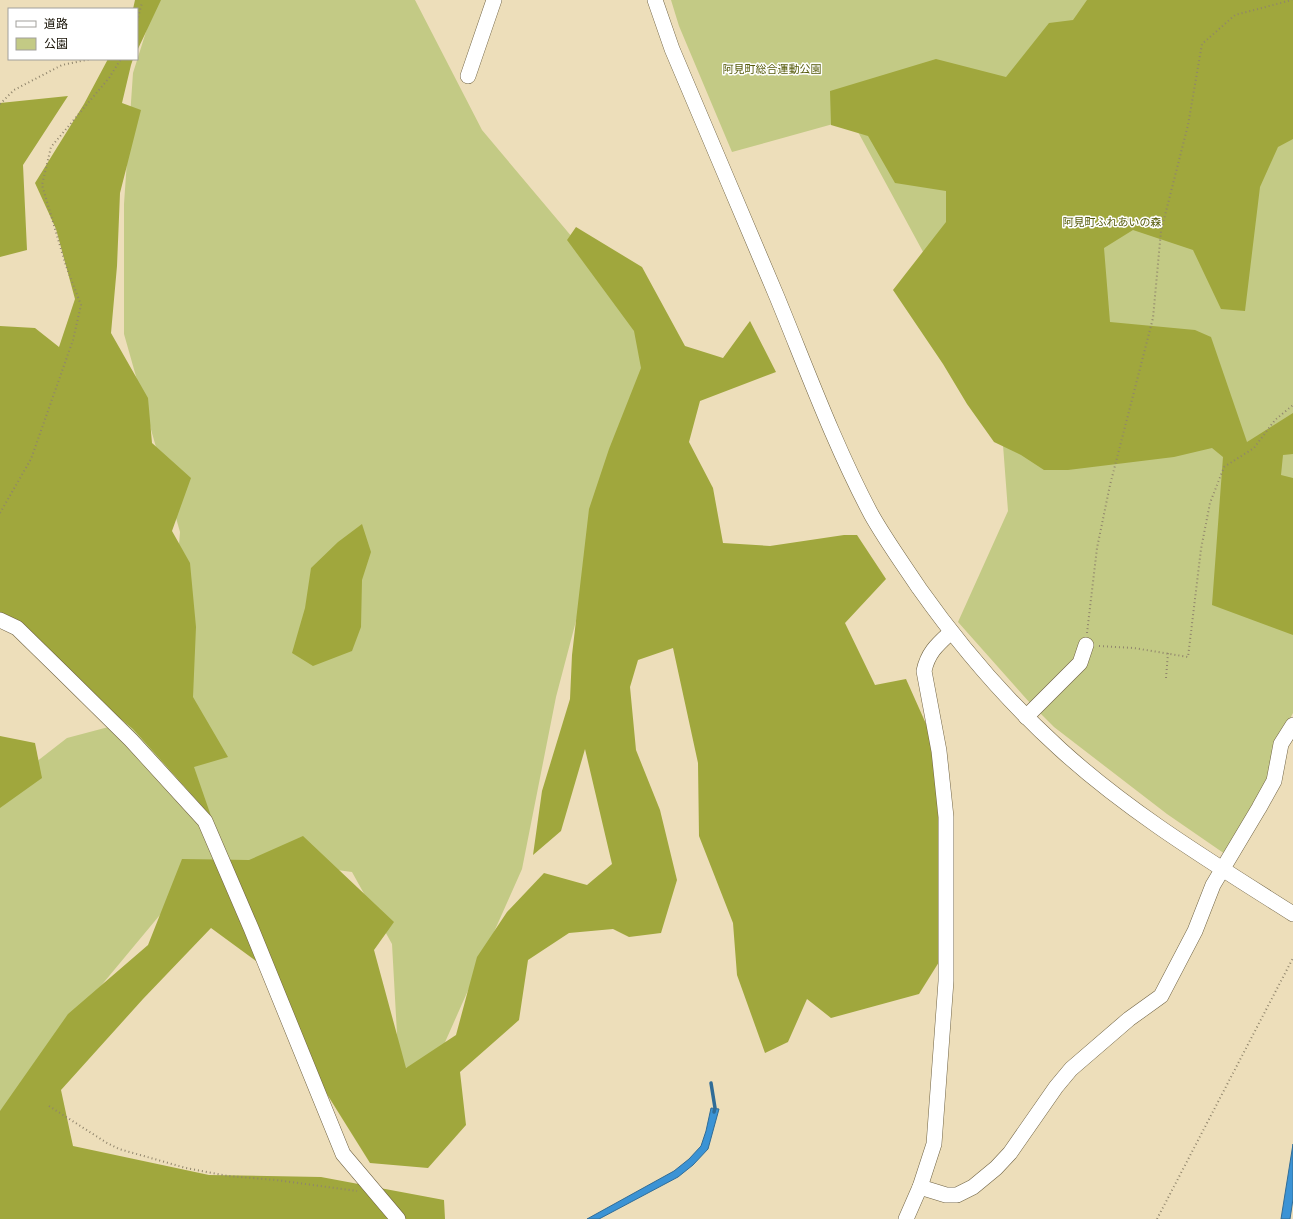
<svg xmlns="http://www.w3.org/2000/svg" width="1293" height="1219" font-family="Raleway,'Noto Sans JP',sans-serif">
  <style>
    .green { fill: #c3ca85 }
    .forest { fill: #a0a73d }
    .water { fill: #3b93d5; stroke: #306c97 }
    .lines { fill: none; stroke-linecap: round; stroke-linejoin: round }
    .stream { stroke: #306c97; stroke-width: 3.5 }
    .minor-casing { stroke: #706343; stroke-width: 16 }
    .path { stroke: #90856c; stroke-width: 2; stroke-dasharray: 1 3; stroke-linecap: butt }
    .minor { stroke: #fff; stroke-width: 15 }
    .labels { text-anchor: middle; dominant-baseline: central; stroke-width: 3; stroke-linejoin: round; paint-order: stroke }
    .park-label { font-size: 11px; fill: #565b0b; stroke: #fff }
  </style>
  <rect width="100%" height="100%" fill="#eddeba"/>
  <g class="green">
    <polygon points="156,0 415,0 482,130 652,332 556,697 522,869 438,1058 399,1070 392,944 352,872 277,862 184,886 75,1017 0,1132 0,790 67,738 165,712 180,532 124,334 124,204 133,73"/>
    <polygon points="671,0 1293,0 1293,713 1278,741 1270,776 1225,854 1167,814 1054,727 1030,703 958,622 1008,511 999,392 851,119 732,152 679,26"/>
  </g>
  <g class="forest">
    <polygon points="135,0 161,0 137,51 137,9 133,9"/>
    <polygon points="1087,0 1293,0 1293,139 1278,147 1260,187 1245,311 1221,309 1193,250 1133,230 1104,248 1110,322 1195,330 1211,337 1247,442 1293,413 1293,454 1283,455 1281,475 1293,478 1293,635 1212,605 1223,457 1212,448 1174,457 1068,470 1044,470 1021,455 994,442 967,404 943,364 893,290 946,222 946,191 895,183 868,136 831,125 830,91 936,59 1006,77 1049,23 1073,20"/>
    <polygon points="108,59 133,59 131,65 122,103 141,110 120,193 117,266 111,333 148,398 152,443 191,478 172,531 190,563 196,627 193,697 228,757 194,767 211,816 133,729 19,636 0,623 0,326 35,328 59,347 75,299 56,229 35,183 84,104"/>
    <polygon points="68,96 23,165 27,250 0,257 0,103"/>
    <polygon points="576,227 642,267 685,346 723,358 750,321 776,372 700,401 689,442 713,488 723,543 770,546 844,535 857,535 886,579 845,623 875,685 906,679 935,744 941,887 939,962 919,994 831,1018 807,999 788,1042 765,1053 737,975 733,923 699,836 698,763 673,648 638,660 630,687 636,750 660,810 677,880 661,933 629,937 613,929 569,933 528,960 519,1020 460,1072 466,1125 428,1168 370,1163 325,1091 260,964 211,928 143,999 61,1090 73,1146 209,1175 321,1177 444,1200 445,1219 0,1219 0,1111 68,1014 148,945 182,859 249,860 303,836 394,922 374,950 406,1068 456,1035 477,957 507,912 544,873 587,885 612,864 585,749 561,831 533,855 542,791 570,699 572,655 589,509 609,449 641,368 634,331 567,240"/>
    <polygon points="362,524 371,552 362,580 361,627 352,651 313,666 292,653 305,608 311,568 338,542"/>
    <polygon points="0,736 35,743 42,778 0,808"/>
  </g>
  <g class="water">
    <polygon points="711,1108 719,1109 708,1149 693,1165 678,1177 599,1219 587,1219 674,1171 689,1159 701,1146 706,1131"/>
    <polygon points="1293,1144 1293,1199 1290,1219 1281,1219"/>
  </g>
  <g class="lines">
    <polyline class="stream" points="711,1083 715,1108 714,1112"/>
    <defs>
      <g id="minor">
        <path d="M655 0 672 49C707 132 742 214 777 297 807 370 834 444 871 514 885 539 903 564 919 588 960 646 1007 701 1060 749 1130 813 1213 863 1293 914"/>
        <polyline points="468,76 494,0"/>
        <polyline points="0,620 17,628 62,672 131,740 205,821 251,928 343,1154 398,1219"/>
        <polyline points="1026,717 1080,663 1086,645"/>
        <polyline points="920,1187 946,1195 957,1195 973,1187 996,1168 1010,1153 1056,1087 1071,1069 1129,1019 1161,996 1195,931 1213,885 1259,808 1274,781 1281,744 1293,725"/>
        <path d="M906 1219 920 1187 934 1144 946 981V817L939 751 924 671C928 652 938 644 951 632"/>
      </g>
    </defs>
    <use href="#minor" class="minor-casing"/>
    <g class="path">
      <polyline points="137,21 142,3"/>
      <polyline points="0,104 14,90 62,65 91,59"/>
      <polyline points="0,513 31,459 73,340 81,305 66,266 42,185 51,147 109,78 121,59"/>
      <polyline points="1087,633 1097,548 1110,485 1153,318 1161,231 1188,125 1202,44 1235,15 1292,0"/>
      <polyline points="1099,646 1134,648 1188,657 1201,549 1210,503 1224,467 1254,448 1275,420 1293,405"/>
      <polyline points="1166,678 1168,653"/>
      <polyline points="49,1106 107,1143 119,1149 186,1168 228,1176 276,1180 357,1191"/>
      <polyline points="1157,1219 1293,958"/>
    </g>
    <use href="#minor" class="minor"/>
  </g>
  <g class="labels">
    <g class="park-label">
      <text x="772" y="69">阿見町総合運動公園</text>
      <text x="1112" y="222">阿見町ふれあいの森</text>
    </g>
  </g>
  <rect x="8" y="8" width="130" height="52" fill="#ffffff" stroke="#a2a09b"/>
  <rect x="16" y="21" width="20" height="6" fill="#ffffff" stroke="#a2a09b"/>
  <text x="44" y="28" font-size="12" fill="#161105">道路</text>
  <rect x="16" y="38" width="20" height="12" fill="#c3ca85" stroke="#a2a09b"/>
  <text x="44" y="48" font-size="12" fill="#161105">公園</text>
</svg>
